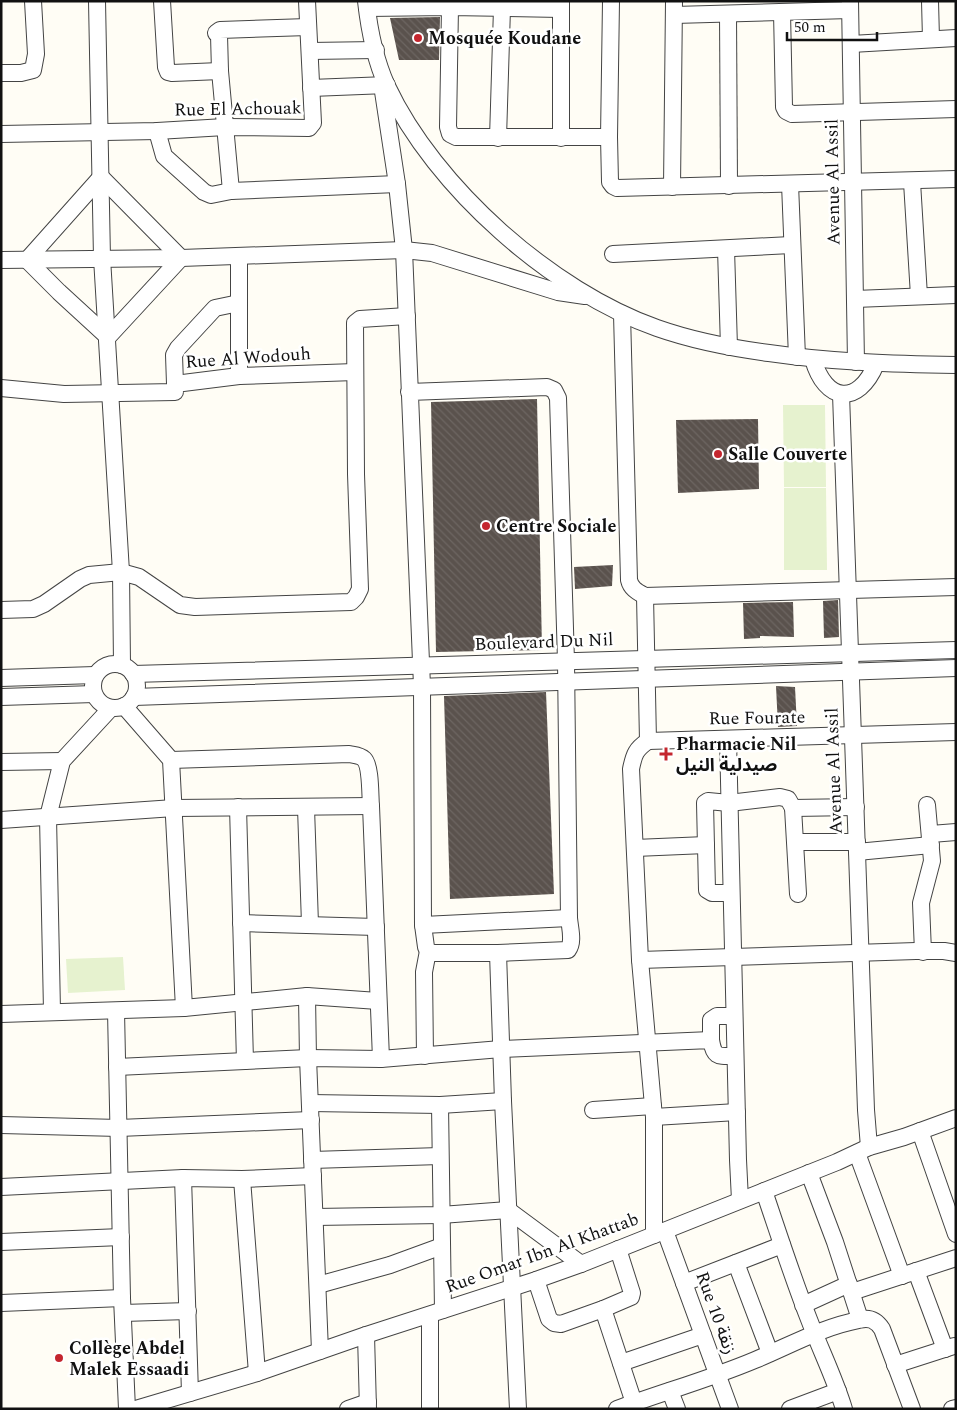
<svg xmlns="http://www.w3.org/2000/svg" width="957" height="1410" font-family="Spectral,'Noto Sans Arabic',serif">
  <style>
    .pitch { fill: #e6f2cf }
    .building { fill: url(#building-back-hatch) }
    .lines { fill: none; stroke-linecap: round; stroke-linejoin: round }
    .minor-casing { stroke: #444; stroke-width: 18 }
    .minor { stroke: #fff; stroke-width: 16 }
    .poi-dot { fill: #c4262e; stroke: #fff; stroke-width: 2 }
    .labels { text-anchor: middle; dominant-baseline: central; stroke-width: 5; stroke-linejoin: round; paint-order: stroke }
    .poi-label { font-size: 18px; font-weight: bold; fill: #111; stroke: #fff; text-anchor: start }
    .street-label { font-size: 18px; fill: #111; stroke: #fff }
  </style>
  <defs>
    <pattern id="building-back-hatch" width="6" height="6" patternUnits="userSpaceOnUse" patternTransform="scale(1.25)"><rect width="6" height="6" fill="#5a524d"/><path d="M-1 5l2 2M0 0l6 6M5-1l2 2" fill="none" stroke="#6d6662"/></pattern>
  </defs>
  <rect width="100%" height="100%" fill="#fffdf5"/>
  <g class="pitch">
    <polygon points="783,405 825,405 826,487 784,487"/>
    <polygon points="784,488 826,488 827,570 784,570"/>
    <polygon points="123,957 125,990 68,993 66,959"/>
  </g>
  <g class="building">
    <polygon points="440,17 439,60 399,60 390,18"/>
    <polygon points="537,399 542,650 436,652 431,402"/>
    <polygon points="758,419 759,489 678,493 676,420"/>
    <polygon points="613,565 612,586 575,589 574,567"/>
    <polygon points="838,600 839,637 824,638 823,601"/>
    <polygon points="793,602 794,637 760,636 760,638 744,639 743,603"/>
    <polygon points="776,686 795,687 797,726 778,727"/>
    <polygon points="546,692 554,894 450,899 444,696"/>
  </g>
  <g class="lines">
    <defs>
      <g id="minor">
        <polyline points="97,1 102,258 121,572 122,665"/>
        <polyline points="162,1 166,67 168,72 172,73 220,71"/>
        <path d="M366 1C369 28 376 62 387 86 435 188 552 291 657 328 694 341 731 348 769 353 831 362 893 364 956 365"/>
        <polyline points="561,1 561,138"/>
        <polyline points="611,1 609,137 610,182 613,186 617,188 956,179"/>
        <polyline points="850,1 856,362"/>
        <polyline points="930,1 931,39"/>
        <polyline points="450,7 448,127 450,134 456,137 609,137"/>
        <polyline points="367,8 450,7 561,9"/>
        <polyline points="782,12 784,107 786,111 792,114 956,109"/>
        <polyline points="728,14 729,186"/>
        <polyline points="674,15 850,10"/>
        <polyline points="308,27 220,30 216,33 219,35 220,71 231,191 397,184"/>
        <polyline points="851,44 956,38"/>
        <polyline points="310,51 376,50"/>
        <polyline points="1,73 21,73 33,70 36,54 33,1"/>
        <path d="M382 85 397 184 404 250 422 686 423 925 426 947 428 951 433 953H498L568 950C574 942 570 929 569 918L566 661 558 398 554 390 547 387 409 392"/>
        <polyline points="311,88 387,85"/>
        <polyline points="157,131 164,156 204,192 211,195 231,191"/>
        <polyline points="1,134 157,131 225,127 309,128 313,123 307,1"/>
        <polyline points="498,138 502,8"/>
        <polyline points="912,182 919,296"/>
        <polyline points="790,184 797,357"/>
        <polyline points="672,187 674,1"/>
        <polyline points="726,249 729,347"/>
        <polyline points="613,254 791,245"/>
        <polyline points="239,256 239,376"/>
        <polyline points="1,260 181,258 404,250 432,253 558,292 585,296"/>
        <polyline points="27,260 59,292 108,337 181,258 101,177"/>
        <polyline points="27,260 101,177"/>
        <polyline points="855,299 956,295"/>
        <path d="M622 314 629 580C631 589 638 592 645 596L956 587"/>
        <path d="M813 359C825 402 858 407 876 364"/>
        <polyline points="175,384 174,355 178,348 215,308 239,303"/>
        <polyline points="1,388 64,394 175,392 175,384 239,376 355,372"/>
        <polyline points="841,394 866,1110 869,1147"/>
        <polyline points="645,596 648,741"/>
        <polyline points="1,610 33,609 44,604 80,579 89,575 121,572 139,577 180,605 195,607 351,602 356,597 360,589 356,474 355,323 360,319 407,316"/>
        <circle cx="115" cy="686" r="22"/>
        <polyline points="133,674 956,650"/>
        <polyline points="1,678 95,675"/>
        <polyline points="1,697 94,694"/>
        <polyline points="134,697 956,668"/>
        <polyline points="124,706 171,760 184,1008"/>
        <polyline points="728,739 738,1160 740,1200"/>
        <path d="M648 741C636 749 634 754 631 769L640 960 654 1117V1235"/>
        <polyline points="648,741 956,732"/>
        <path d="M171 760 349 754C353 755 360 755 364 759 371 766 370 795 371 806L381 1059"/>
        <polyline points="1,762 62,761"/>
        <polyline points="238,807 245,1061"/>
        <polyline points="306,808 310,924"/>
        <polyline points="793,808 856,807"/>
        <polyline points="1,820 174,808 371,806"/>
        <polyline points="931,834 956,832"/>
        <polyline points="796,842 857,842"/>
        <polyline points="635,848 706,845"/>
        <polyline points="857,852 931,845"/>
        <polyline points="731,893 712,893 707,890 705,803 708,801 729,803 780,797 788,799 793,808 798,894"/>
        <polyline points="241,923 376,927"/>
        <polyline points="423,925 569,918"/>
        <polyline points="923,952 921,903 932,861 927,805"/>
        <polyline points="498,953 503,1101 518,1409"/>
        <polyline points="640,960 916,951 944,951 956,953"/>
        <polyline points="307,996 308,1058 320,1351"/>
        <polyline points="52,1011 48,817 62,761 111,708"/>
        <polyline points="116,1011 122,1298 127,1409"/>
        <polyline points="1,1014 184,1008 307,996 378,1001"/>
        <polyline points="711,1040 711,1020 717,1016 734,1016"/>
        <polyline points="425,1056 424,972 428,951"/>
        <path d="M117 1067 308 1058 381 1059 501 1049 711 1040C714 1058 718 1056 735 1056"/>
        <polyline points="310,1103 440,1105 503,1101"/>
        <polyline points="440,1105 443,1310"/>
        <polyline points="593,1110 653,1106"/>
        <polyline points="654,1117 737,1112"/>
        <polyline points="1,1125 119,1128 311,1120"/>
        <polyline points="920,1131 956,1234"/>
        <polyline points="857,1153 902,1276"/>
        <polyline points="312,1160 440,1156"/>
        <polyline points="809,1173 835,1242 860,1319"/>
        <polyline points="183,1178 190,1393"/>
        <polyline points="242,1179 257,1373"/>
        <polyline points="1,1187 183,1178 242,1179 313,1176"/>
        <path d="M764 1191C779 1235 793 1279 810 1322 821 1351 835 1379 844 1409"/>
        <polyline points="315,1217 441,1215 508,1210 581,1264"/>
        <polyline points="665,1231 730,1409"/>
        <polyline points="1,1242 121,1237"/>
        <polyline points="736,1263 770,1353"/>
        <polyline points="916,1271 945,1349"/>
        <polyline points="536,1280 549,1319 554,1323 561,1324 603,1309 631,1297 632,1293 618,1249"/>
        <polyline points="684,1283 782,1245"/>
        <polyline points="318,1285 390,1265 442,1246"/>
        <polyline points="852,1292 956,1258"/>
        <polyline points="1,1303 122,1298"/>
        <polyline points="803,1305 849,1284"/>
        <polyline points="603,1309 634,1403"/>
        <polyline points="123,1313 188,1311"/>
        <polyline points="430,1315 430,1409"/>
        <polyline points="366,1335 368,1409"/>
        <polyline points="621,1363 703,1335"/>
        <polyline points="895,1365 954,1346"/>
        <polyline points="670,1391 677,1409"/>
        <polyline points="136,1409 257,1373 366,1335 536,1280 581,1264 837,1162 869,1147 904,1137 956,1118"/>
        <polyline points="348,1409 368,1402"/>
        <path d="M617 1409C663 1392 710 1379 755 1360 789 1346 822 1327 859 1320 869 1317 876 1320 882 1329L912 1409"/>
        <polyline points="790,1409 838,1391"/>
        <polyline points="952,1409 956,1408"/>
      </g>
    </defs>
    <use href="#minor" class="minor-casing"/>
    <use href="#minor" class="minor"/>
  </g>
  <g class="poi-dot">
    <circle cx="418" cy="38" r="5"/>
    <circle cx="718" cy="454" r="5"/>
    <circle cx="486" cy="526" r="5"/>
    <path d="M663.5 746.5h5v5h5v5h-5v5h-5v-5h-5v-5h5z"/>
    <circle cx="59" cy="1358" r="5"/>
  </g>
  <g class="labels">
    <g class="poi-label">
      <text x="428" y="38">Mosquée Koudane</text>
      <text x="728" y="454">Salle Couverte</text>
      <text x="496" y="526">Centre Sociale</text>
      <text x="676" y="744">Pharmacie Nil<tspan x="676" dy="21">صيدلية النيل</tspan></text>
      <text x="69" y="1348">Collège Abdel<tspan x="69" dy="21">Malek Essaadi</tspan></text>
    </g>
    <g class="street-label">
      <text transform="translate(238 109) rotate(-1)">Rue El Achouak</text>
      <text transform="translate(833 182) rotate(-91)">Avenue Al Assil</text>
      <text transform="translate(248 358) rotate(-4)">Rue Al Wodouh</text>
      <text transform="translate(544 642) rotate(-2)">Boulevard Du Nil</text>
      <text transform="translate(757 718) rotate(-1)">Rue Fourate</text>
      <text transform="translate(834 771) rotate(-92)">Avenue Al Assil</text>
      <text transform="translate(542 1253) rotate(-20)">Rue Omar Ibn Al Khattab</text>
      <text transform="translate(716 1313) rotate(70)">Rue 10 زنقة</text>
    </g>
  </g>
  <rect width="957" height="1410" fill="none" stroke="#111111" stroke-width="5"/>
  <path d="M787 32v8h90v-8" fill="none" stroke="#111111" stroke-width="2.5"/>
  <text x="794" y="32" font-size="15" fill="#111111" stroke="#ffffff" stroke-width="4" paint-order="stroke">50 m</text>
</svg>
